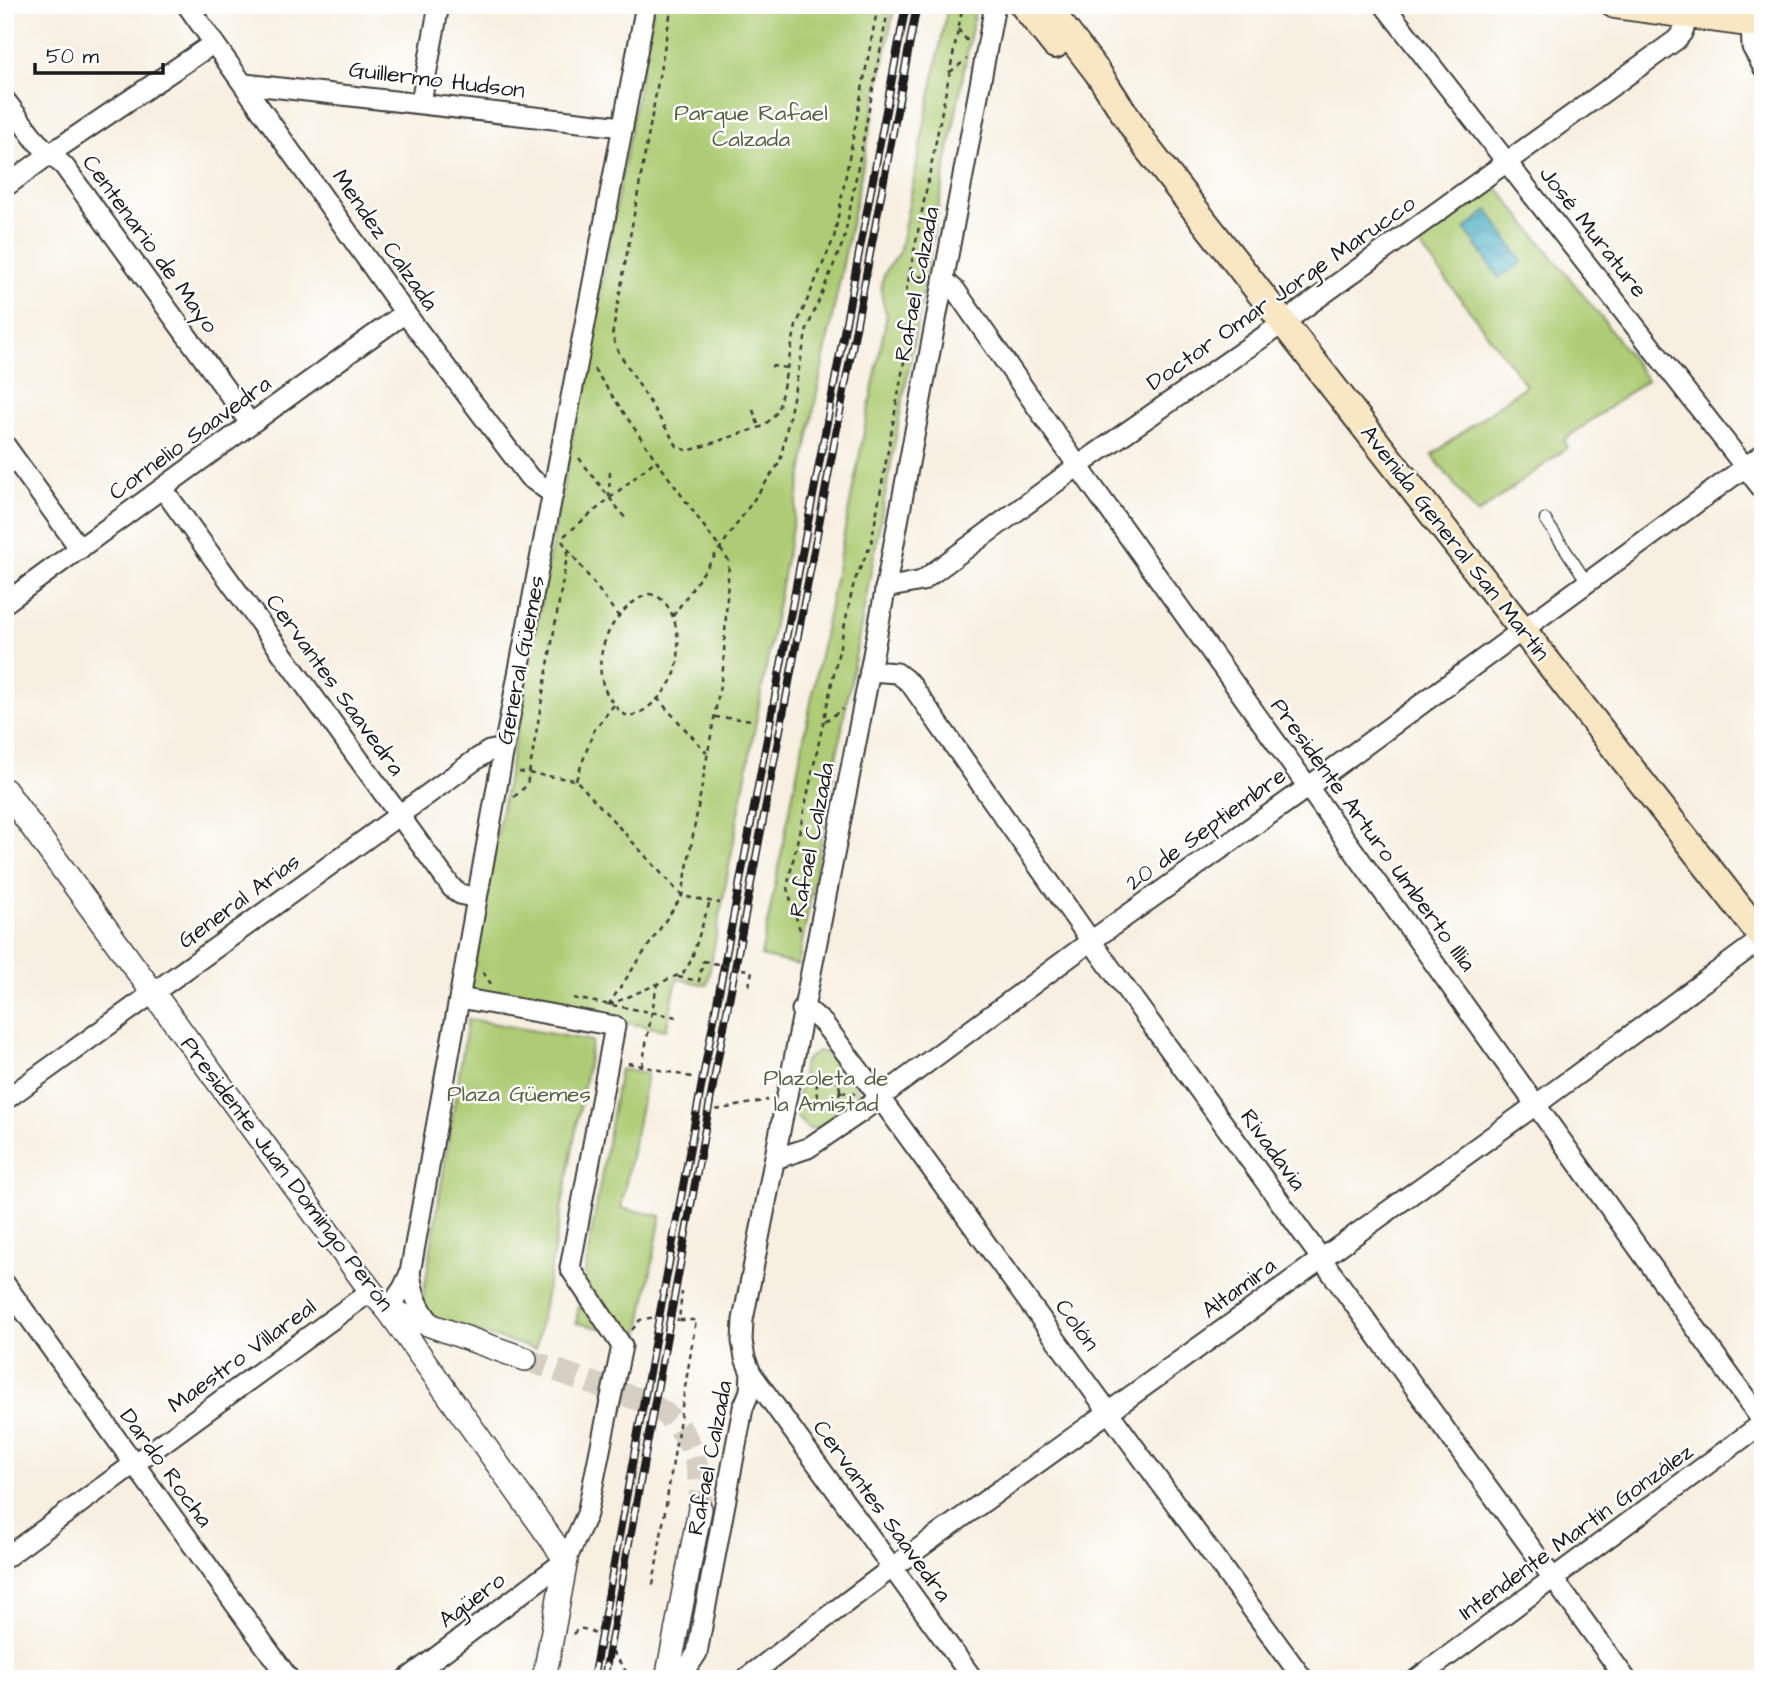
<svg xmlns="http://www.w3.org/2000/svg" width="1768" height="1684" font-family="'Architects Daughter',sans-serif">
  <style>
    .park { fill: #aecc74; stroke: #657448; stroke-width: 2 }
    .water { fill: url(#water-waves); stroke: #2e626e; stroke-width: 2 }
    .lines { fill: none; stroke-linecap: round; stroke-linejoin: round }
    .tertiary-tunnel { stroke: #d6cfc3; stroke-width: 23; stroke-dasharray: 23 11; stroke-linecap: butt }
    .service-casing { stroke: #3d3c39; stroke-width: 13 }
    .minor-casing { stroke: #3d3c39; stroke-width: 23 }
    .tertiary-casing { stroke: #3d3c39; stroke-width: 26 }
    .secondary-casing { stroke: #3d3c39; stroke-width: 30 }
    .path { stroke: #3d3c39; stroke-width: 2.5; stroke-dasharray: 5 5; stroke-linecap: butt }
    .service { stroke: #fff; stroke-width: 10 }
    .minor { stroke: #fff; stroke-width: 19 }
    .tertiary { stroke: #fff; stroke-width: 23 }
    .secondary { stroke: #f9e7c3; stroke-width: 26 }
    .rail-casing { stroke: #1c1c1c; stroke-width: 8 }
    .rail { stroke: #fff; stroke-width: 5; stroke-dasharray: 16; stroke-linecap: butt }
    .minor-bridge-casing { stroke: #3d3c39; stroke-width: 23; stroke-linecap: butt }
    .path-bridge { stroke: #3d3c39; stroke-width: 2.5; stroke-dasharray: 5 5; stroke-linecap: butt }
    .minor-bridge { stroke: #fff; stroke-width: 19 }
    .labels { text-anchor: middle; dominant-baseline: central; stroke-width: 5; stroke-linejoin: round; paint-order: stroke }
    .street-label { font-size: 23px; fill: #1c1c1c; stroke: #fff }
    .park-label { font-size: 23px; fill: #56623f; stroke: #fff }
  </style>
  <defs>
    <pattern id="water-waves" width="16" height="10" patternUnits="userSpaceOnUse" patternTransform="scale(1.75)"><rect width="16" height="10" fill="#40a9c0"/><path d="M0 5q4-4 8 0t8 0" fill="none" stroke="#35899b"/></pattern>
  </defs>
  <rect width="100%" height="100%" fill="#fff"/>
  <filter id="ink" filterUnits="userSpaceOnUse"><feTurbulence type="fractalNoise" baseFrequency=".0143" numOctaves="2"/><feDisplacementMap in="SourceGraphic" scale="14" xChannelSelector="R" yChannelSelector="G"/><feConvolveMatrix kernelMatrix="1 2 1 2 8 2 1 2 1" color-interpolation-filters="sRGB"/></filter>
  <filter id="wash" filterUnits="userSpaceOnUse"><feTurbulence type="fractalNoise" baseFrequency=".00686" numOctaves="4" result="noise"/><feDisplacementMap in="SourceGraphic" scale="28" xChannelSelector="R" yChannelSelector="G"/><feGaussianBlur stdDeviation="1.57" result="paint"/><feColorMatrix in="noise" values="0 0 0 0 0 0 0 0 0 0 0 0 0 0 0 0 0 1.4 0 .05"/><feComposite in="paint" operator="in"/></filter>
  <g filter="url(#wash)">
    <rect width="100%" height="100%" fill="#f7efe0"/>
    <g class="park">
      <polygon points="654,5 895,5 816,398 707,985 677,979 666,1030 483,997 471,993 468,988"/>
      <path d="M948 5H976L798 965 761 956 887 315C877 291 880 272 899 254Z"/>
      <polygon points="1496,186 1608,326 1647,380 1564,440 1567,448 1477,514 1432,455 1526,385 1419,244"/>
      <polygon points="468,1019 592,1041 536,1349 420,1316"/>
      <path d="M817 1051C835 1052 855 1077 858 1094 855 1109 824 1130 809 1129L797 1118 796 1110 804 1062Z"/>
      <polygon points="620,1069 647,1074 621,1208 661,1216 639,1336 576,1323"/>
    </g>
    <polygon class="water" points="1488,210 1522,262 1499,278 1465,229"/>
  </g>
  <g filter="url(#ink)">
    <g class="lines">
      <path class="tertiary-tunnel" d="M525 1359C553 1369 580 1379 608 1389 621 1394 636 1397 649 1404 690 1423 703 1466 700 1509"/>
      <defs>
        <polyline id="service" points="1545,519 1587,582"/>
        <g id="minor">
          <polyline points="187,5 405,313 529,477 553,494"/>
          <polyline points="1384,5 1763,490"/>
          <polyline points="1751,23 1752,47 1763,67"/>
          <polyline points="245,84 623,127"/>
          <polyline points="5,100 37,142 64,166 250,423"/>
          <polyline points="421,102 439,5"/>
          <polyline points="5,187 51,153 214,43"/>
          <polyline points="943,279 956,291 1078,466 1763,1422"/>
          <polyline points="5,445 80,549"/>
          <polyline points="163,489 452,888 460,894 476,898"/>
          <polyline points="885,588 922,581 1078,466 1283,323 1676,40 1682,33 1689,15"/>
          <path d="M5 603C138 506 271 408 405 313"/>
          <polyline points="870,671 897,673 910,683 1091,941 1626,1679"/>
          <polyline points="460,998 615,1026 570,1268 622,1346 617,1370"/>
          <polyline points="802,1010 813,1014 824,1024 880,1098 1303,1679"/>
          <polyline points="5,1100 478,758 489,751 504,748"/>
          <polyline points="775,1159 808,1148 858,1114 1091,941 1308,787 1763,454"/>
          <path d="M410 1273C413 1295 419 1310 434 1327"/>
          <polyline points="5,1284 289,1679"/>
          <polyline points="388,1310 403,1288 410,1273 504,748 646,5"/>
          <polyline points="751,1373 973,1679"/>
          <polyline points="5,1558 371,1291"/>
          <polyline points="407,1679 566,1560 587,1514 608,1411"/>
          <polyline points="680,1679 697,1653 743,1408 750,1391 751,1373 745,1358 742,1341 743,1320 870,671 995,5"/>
          <polyline points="745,1679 893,1567 1537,1104 1763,938"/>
          <polyline points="1417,1679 1763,1423"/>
        </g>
        <g id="tertiary">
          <polyline points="5,790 371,1291 388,1310 566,1560 544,1679"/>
          <polyline points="388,1310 525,1359"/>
          <polyline points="667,1679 700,1509"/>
        </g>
        <g id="secondary">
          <polyline points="1023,5 1055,45"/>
          <polyline points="1046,5 1098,73 1147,148 1763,938"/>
          <polyline points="1615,5 1763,25"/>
        </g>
      </defs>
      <use href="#service" class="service-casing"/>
      <use href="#minor" class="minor-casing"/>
      <use href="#tertiary" class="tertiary-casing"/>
      <use href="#secondary" class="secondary-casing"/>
      <g class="path">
        <polyline points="672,5 612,336 618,351 677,446 688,451 764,426 778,411 796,326 834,238 878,5"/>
        <polyline points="958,29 969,43"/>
        <polyline points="950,72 967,59"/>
        <polyline points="909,276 926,277"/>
        <polyline points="921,303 915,302 906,292 963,5"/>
        <polyline points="771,366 788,368"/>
        <polyline points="594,369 656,460 729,561 723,669 682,896 607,1007"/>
        <polyline points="753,410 759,427"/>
        <polyline points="579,458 625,518"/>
        <polyline points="609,497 610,471"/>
        <polyline points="564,536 656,460"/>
        <polyline points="562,541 619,617"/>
        <path d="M649 594C678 597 683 652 675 673 667 692 649 711 630 717 621 714 616 707 610 699 586 663 610 608 649 594Z"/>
        <polyline points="673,616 780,462 807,329 844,240 889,5"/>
        <polyline points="657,698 707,753"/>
        <polyline points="715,717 753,720"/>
        <polyline points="825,721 843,709"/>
        <polyline points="519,772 576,780 682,896 720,903"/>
        <polyline points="576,780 594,730 614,705"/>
        <polyline points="514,797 527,785 568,551"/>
        <polyline points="800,930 787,888 854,582 871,544 915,302"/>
        <polyline points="483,972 491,984"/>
        <polyline points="678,977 699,981 703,961"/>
        <polyline points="749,986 752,971"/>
        <polyline points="573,998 677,1017"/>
        <polyline points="609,1005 683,973 691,961 710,901"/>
        <polyline points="628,1063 696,1078"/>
        <polyline points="642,1066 657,984"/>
        <circle cx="828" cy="1090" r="12"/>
        <polyline points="841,1092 855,1094"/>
        <polyline points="716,1110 768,1100"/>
        <polyline points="632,1330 640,1320 660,1316 679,1320"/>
        <polyline points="653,1585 696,1320 679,1320 682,1292"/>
        <path d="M573 1634 578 1629C599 1626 620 1663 631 1679"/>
      </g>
      <use href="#service" class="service"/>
      <use href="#minor" class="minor"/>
      <use href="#tertiary" class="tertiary"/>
      <use href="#secondary" class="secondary"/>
      <defs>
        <g id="rail">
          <polyline points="593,1679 705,1066 906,5"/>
          <polyline points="604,1679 716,1069 917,5"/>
        </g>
      </defs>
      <use href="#rail" class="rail-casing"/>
      <use href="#rail" class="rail"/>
      <defs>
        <polyline id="minor-bridge" points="608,1411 617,1370"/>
      </defs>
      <use href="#minor-bridge" class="minor-bridge-casing"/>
      <polyline class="path-bridge" points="703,961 752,971"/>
      <use href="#minor-bridge" class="minor-bridge"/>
    </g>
  </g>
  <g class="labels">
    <g class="street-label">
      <text transform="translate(437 80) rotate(7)">Guillermo Hudson</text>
      <text transform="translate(1593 232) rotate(52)">José Murature</text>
      <text transform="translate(385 240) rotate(55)">Mendez Calzada</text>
      <text transform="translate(150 244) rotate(54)">Centenario de Mayo</text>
      <text transform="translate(917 284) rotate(-79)">Rafael Calzada</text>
      <text transform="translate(1281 293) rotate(-35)">Doctor Omar Jorge Marucco</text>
      <text transform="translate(190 438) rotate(-36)">Cornelio Saavedra</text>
      <text transform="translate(1455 543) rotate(52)">Avenida General San Martín</text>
      <text transform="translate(521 660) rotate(-79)">General Güemes</text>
      <text transform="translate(335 685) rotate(54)">Cervantes Saavedra</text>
      <text transform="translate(1206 829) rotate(-36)">20 de Septiembre</text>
      <text transform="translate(1373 835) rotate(54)">Presidente Arturo Umberto Illia</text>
      <text transform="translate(812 840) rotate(-79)">Rafael Calzada</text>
      <text transform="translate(239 901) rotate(-36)">General Arias</text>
      <text transform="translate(1273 1150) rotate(54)">Rivadavia</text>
      <text transform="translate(287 1174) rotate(53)">Presidente Juan Domingo Perón</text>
      <text transform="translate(1239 1288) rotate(-36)">Altamira</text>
      <text transform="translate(1077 1325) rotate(54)">Colón</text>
      <text transform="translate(242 1356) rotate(-36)">Maestro Villareal</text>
      <text transform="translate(710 1458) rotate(-79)">Rafael Calzada</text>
      <text transform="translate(166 1468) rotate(54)">Dardo Rocha</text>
      <text transform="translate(882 1511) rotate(54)">Cervantes Saavedra</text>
      <text transform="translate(1576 1532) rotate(-36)">Intendente Martín González</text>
      <text transform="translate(472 1600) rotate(-37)">Agüero</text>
    </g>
    <g class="park-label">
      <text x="751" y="113">Parque Rafael<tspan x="751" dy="26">Calzada</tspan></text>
      <text x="826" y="1078">Plazoleta de<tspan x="826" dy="26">la Amistad</tspan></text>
      <text x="519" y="1094">Plaza Güemes</text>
    </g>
  </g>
  <rect width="1768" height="1684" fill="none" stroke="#fff" stroke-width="28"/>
  <path d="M35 63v10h128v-10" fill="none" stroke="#1c1c1c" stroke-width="3.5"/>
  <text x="46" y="63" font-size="21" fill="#1c1c1c" stroke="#ffffff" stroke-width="5" paint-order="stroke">50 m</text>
</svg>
